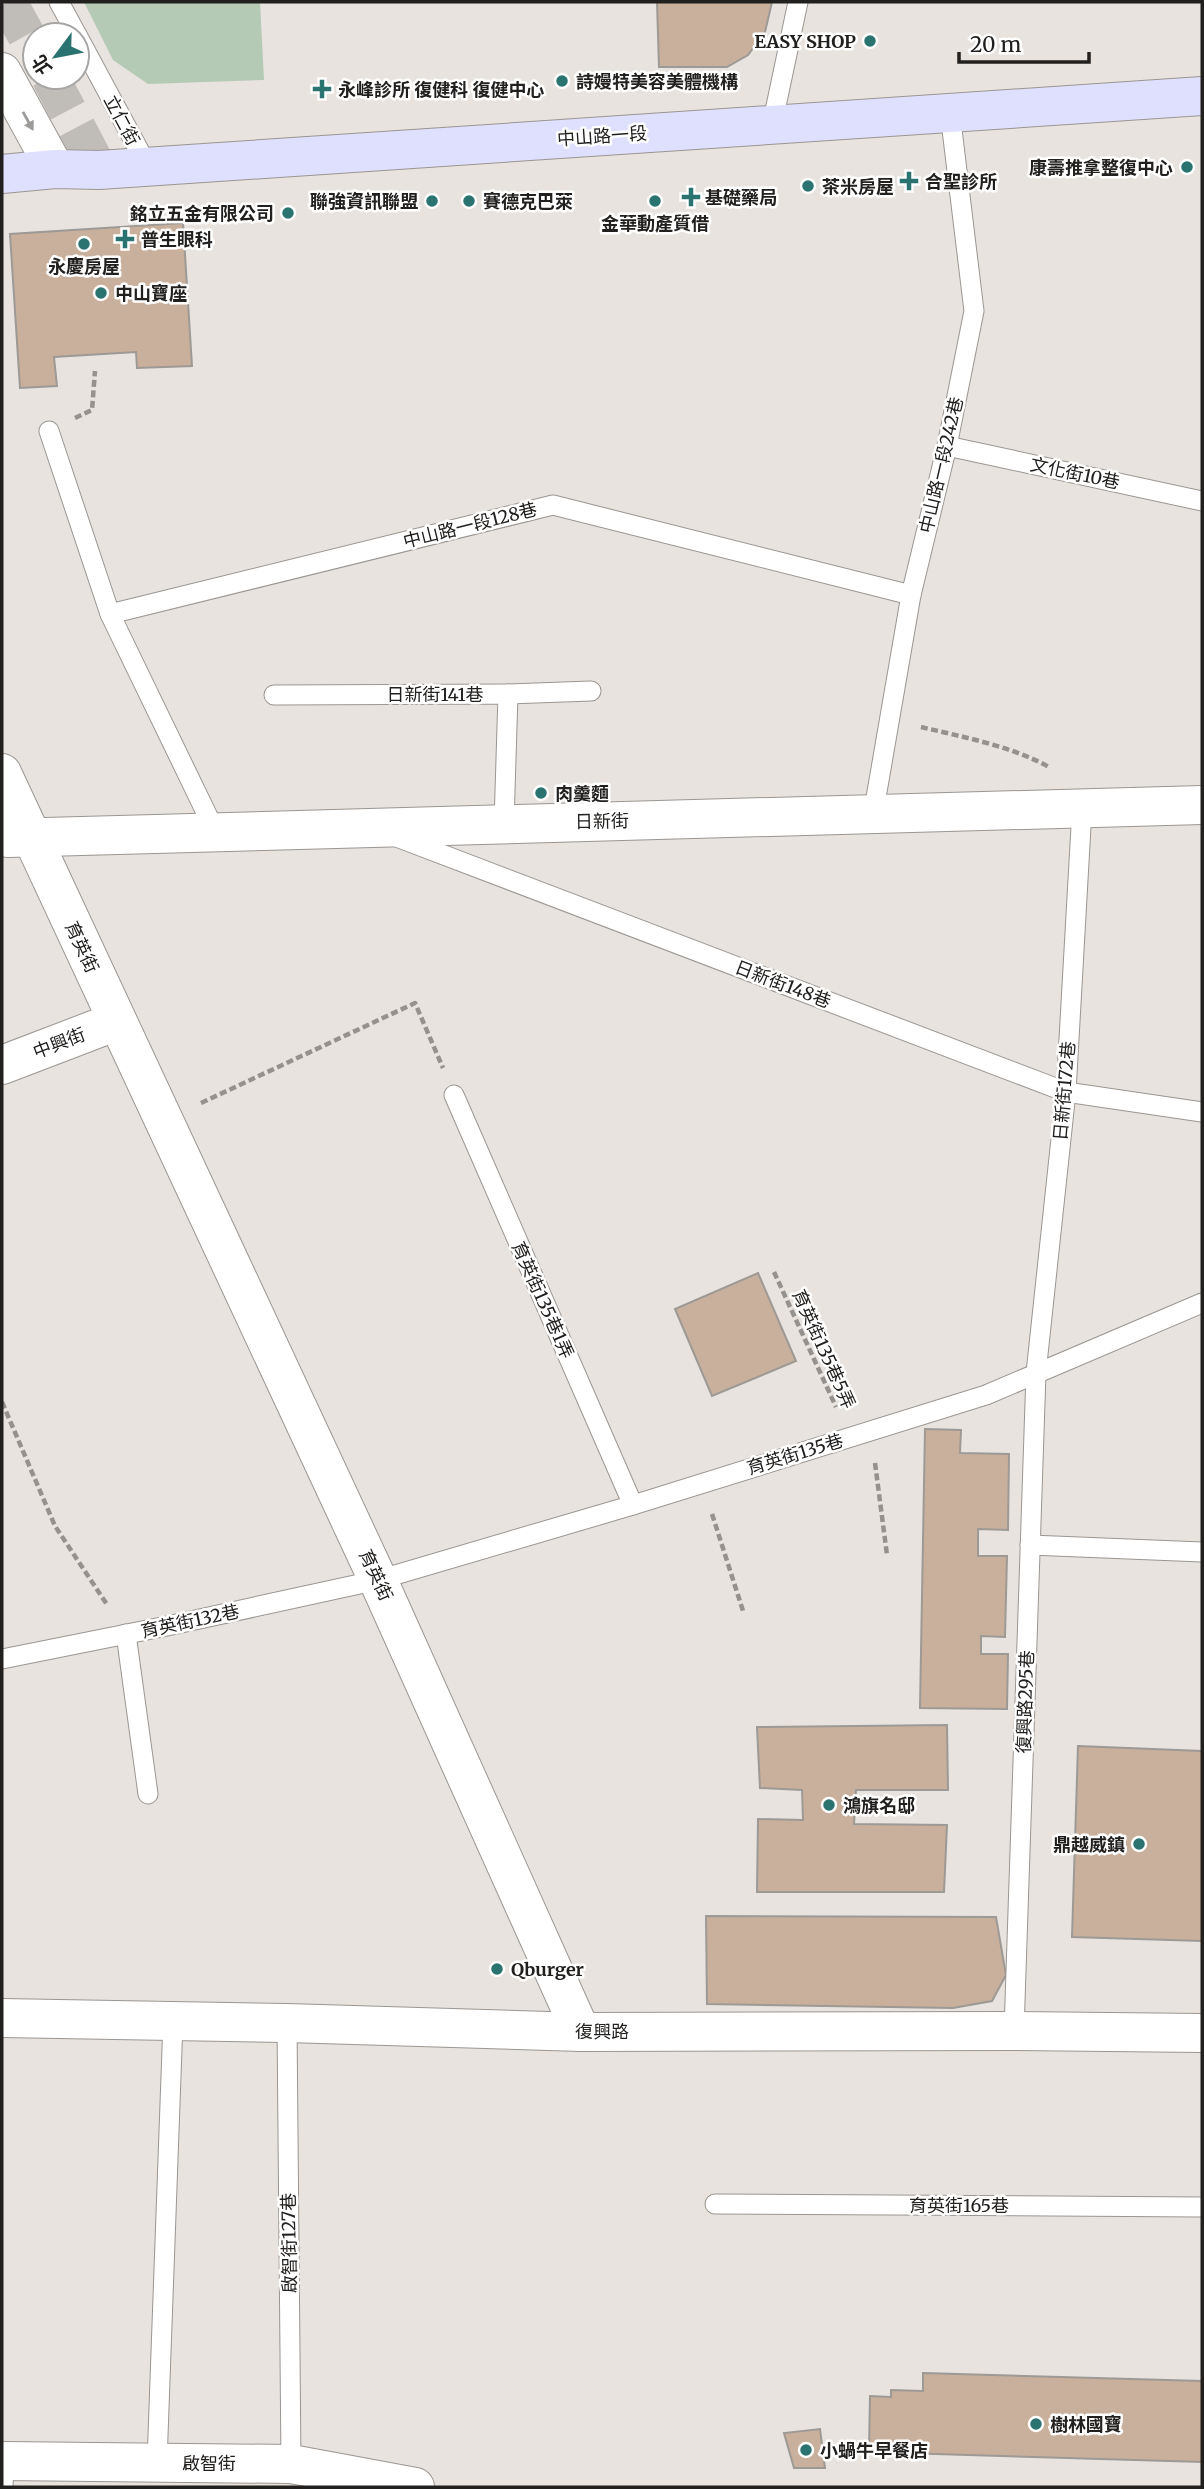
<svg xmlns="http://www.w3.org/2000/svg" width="1204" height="2489" font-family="Merriweather,'Noto Sans TC',serif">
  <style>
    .green { fill: #b4cab5 }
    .building { fill: #c9b09c; stroke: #9d9995; stroke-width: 2 }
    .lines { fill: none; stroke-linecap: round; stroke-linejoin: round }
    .tertiary-tunnel { stroke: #c0bcb8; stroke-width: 38; stroke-dasharray: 38 19; stroke-linecap: butt }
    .service-casing { stroke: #9b9692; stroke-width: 21 }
    .minor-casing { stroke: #9b9692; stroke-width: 40 }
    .secondary-casing { stroke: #9b9692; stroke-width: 40 }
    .path { stroke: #95918e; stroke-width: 4.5; stroke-dasharray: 7 3.5; stroke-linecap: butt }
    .service { stroke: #fff; stroke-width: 19 }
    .minor { stroke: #fff; stroke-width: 38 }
    .secondary { stroke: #dfdffe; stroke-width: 38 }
    .oneway { fill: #9c9b9a }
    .poi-dot { fill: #2a7370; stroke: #fff; stroke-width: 2.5 }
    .labels { text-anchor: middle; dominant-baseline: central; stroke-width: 5; stroke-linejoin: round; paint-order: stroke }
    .poi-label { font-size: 18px; font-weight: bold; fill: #22201f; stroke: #fff; text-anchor: start }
    .street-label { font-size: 18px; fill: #22201f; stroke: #fff }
  </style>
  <rect width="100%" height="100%" fill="#e8e3de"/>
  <polygon class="green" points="84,2 260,2 264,80 148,84 113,60"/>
  <g class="building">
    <polygon points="657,2 772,2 765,32 748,55 727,67 659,67"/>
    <polygon points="183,223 192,366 137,368 136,352 54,357 57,386 20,388 10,234"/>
    <polygon points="758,1273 796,1361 712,1396 675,1309"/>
    <polygon points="925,1429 961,1430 960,1453 1009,1454 1008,1530 978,1529 978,1556 1007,1556 1005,1637 981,1636 981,1654 1008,1654 1007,1709 920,1708"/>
    <polygon points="947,1725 948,1790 856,1790 854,1824 947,1825 944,1892 757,1892 758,1819 803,1820 802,1790 760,1788 757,1727"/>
    <polygon points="1078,1746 1202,1751 1202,1941 1072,1937"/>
    <polygon points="706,1916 996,1917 1006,1975 992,2001 953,2008 707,2004"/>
    <polygon points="923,2373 1202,2381 1202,2462 869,2452 870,2396 891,2397 891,2390 923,2391"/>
    <polygon points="820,2429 825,2468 794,2468 784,2433"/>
  </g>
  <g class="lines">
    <g class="tertiary-tunnel">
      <polyline points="8,2 35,51"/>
      <polyline points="50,77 99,170"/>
    </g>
    <defs>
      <g id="service">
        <polyline points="59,2 77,35"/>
        <polyline points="77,35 148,167"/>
        <polyline points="772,125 798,2"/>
        <polyline points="49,431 110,614 215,831"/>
        <polyline points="947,446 1202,501"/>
        <polyline points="110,614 553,505 911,595"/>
        <polyline points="508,694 591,691"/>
        <polyline points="274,695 508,694 504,824"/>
        <polyline points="873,815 911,595 947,446 974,311 950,113"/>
        <polyline points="394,836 1066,1092 1202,1112"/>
        <polyline points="454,1095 633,1505"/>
        <polyline points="1030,1545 1202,1552"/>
        <polyline points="126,1634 148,1794"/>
        <polyline points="2,1659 172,1625 378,1580 633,1505 986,1395 1202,1303"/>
        <polyline points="287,2023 291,2464"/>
        <polyline points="1014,2031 1036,1373 1066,1092 1082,809"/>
        <polyline points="715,2204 1202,2207"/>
        <polyline points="157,2463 173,2021"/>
        <polyline points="3,2487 4,2462"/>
      </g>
      <g id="minor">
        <polyline points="2,72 55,169"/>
        <polyline points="2,773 378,1580 581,2032"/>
        <polyline points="8,838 1202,805"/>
        <polyline points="2,1065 117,1021"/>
        <polyline points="2,2018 287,2023 581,2032 1014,2031 1202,2033"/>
        <polyline points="2,2461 291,2464 415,2487"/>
      </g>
      <polyline id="secondary" points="2,174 55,169 99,170 1202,96"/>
    </defs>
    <use href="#service" class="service-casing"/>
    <use href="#minor" class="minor-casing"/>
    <use href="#secondary" class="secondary-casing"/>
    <g class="path">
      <polyline points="75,418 92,410 95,371"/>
      <path d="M921 727C963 737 1011 746 1049 767"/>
      <polyline points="201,1103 415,1003 443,1068"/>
      <polyline points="774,1272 836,1407"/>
      <polyline points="2,1402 55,1526 108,1606"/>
      <polyline points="875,1463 887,1555"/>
      <polyline points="712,1514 744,1614"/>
    </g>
    <use href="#service" class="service"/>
    <use href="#minor" class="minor"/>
    <use href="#secondary" class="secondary"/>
  </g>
  <defs><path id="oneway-solid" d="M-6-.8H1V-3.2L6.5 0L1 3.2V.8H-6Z" transform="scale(1.75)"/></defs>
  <use class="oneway" href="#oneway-solid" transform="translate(28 121) rotate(61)"/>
  <g class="poi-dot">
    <circle cx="870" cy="41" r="7"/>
    <circle cx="562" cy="81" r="7"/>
    <path d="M318.5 78.5h7v7h7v7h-7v7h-7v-7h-7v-7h7z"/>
    <circle cx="1187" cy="167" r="7"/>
    <path d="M905.5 170.5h7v7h7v7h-7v7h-7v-7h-7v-7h7z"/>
    <circle cx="808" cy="186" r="7"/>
    <path d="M687.5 186.5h7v7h7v7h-7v7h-7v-7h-7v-7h7z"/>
    <circle cx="432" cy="201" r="7"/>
    <circle cx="469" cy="201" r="7"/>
    <circle cx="655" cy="201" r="7"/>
    <circle cx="288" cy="213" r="7"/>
    <path d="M121.5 228.5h7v7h7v7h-7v7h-7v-7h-7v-7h7z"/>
    <circle cx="84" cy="244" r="7"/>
    <circle cx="101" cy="293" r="7"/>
    <circle cx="541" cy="793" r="7"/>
    <circle cx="829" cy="1805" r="7"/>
    <circle cx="1139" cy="1844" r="7"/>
    <circle cx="497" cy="1969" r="7"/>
    <circle cx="1036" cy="2424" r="7"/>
    <circle cx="806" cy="2450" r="7"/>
  </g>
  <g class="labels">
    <g class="poi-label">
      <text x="856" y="41" text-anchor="end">EASY SHOP</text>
      <text x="576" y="81">詩嫚特美容美體機構</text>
      <text x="338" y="89">永峰診所 復健科 復健中心</text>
      <text x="1173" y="167" text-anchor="end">康壽推拿整復中心</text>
      <text x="925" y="181">合聖診所</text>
      <text x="822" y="186">茶米房屋</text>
      <text x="705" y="197">基礎藥局</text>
      <text x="418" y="201" text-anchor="end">聯強資訊聯盟</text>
      <text x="483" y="201">賽德克巴萊</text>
      <text x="274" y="213" text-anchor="end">銘立五金有限公司</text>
      <text x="655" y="223" text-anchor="middle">金華動產質借</text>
      <text x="141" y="239">普生眼科</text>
      <text x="84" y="266" text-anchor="middle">永慶房屋</text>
      <text x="115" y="293">中山寶座</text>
      <text x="555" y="793">肉羹麵</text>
      <text x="843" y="1805">鴻旗名邸</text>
      <text x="1125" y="1844" text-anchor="end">鼎越威鎮</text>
      <text x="511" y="1969">Qburger</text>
      <text x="1050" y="2424">樹林國寶</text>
      <text x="820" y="2450">小蝸牛早餐店</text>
    </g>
    <g class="street-label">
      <text transform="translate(122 120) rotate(62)">立仁街</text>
      <text transform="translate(602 136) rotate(-4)">中山路一段</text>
      <text transform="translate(941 465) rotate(-77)">中山路一段242巷</text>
      <text transform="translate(1075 473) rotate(12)">文化街10巷</text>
      <text transform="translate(470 525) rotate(-14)">中山路一段128巷</text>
      <text x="435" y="694">日新街141巷</text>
      <text transform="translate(602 821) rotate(-1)">日新街</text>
      <text transform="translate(82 947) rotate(65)">育英街</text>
      <text transform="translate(783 984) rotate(21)">日新街148巷</text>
      <text transform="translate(59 1043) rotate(-21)">中興街</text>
      <text transform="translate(1064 1091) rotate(-85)">日新街172巷</text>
      <text transform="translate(543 1300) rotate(66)">育英街135巷1弄</text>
      <text transform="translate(824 1349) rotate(66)">育英街135巷5弄</text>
      <text transform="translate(795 1454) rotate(-17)">育英街135巷</text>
      <text transform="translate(376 1575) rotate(65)">育英街</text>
      <text transform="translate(190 1621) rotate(-12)">育英街132巷</text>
      <text transform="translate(1025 1702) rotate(-88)">復興路295巷</text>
      <text x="602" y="2031">復興路</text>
      <text x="959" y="2205">育英街165巷</text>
      <text transform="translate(289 2243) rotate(-91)">啟智街127巷</text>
      <text x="209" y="2463">啟智街</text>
    </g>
  </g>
  <rect width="1204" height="2489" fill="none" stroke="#22201f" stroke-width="7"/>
  <g transform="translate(56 56) rotate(238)"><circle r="33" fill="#ffffff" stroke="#a7a6a5" stroke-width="2"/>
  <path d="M0-5L12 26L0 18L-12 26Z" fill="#2a7370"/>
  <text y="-10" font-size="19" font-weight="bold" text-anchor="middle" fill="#22201f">北</text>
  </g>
  <path d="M959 52v10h130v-10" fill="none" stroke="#22201f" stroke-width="3.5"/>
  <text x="970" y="52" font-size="21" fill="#22201f" stroke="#ffffff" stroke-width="5" paint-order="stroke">20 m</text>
</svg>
